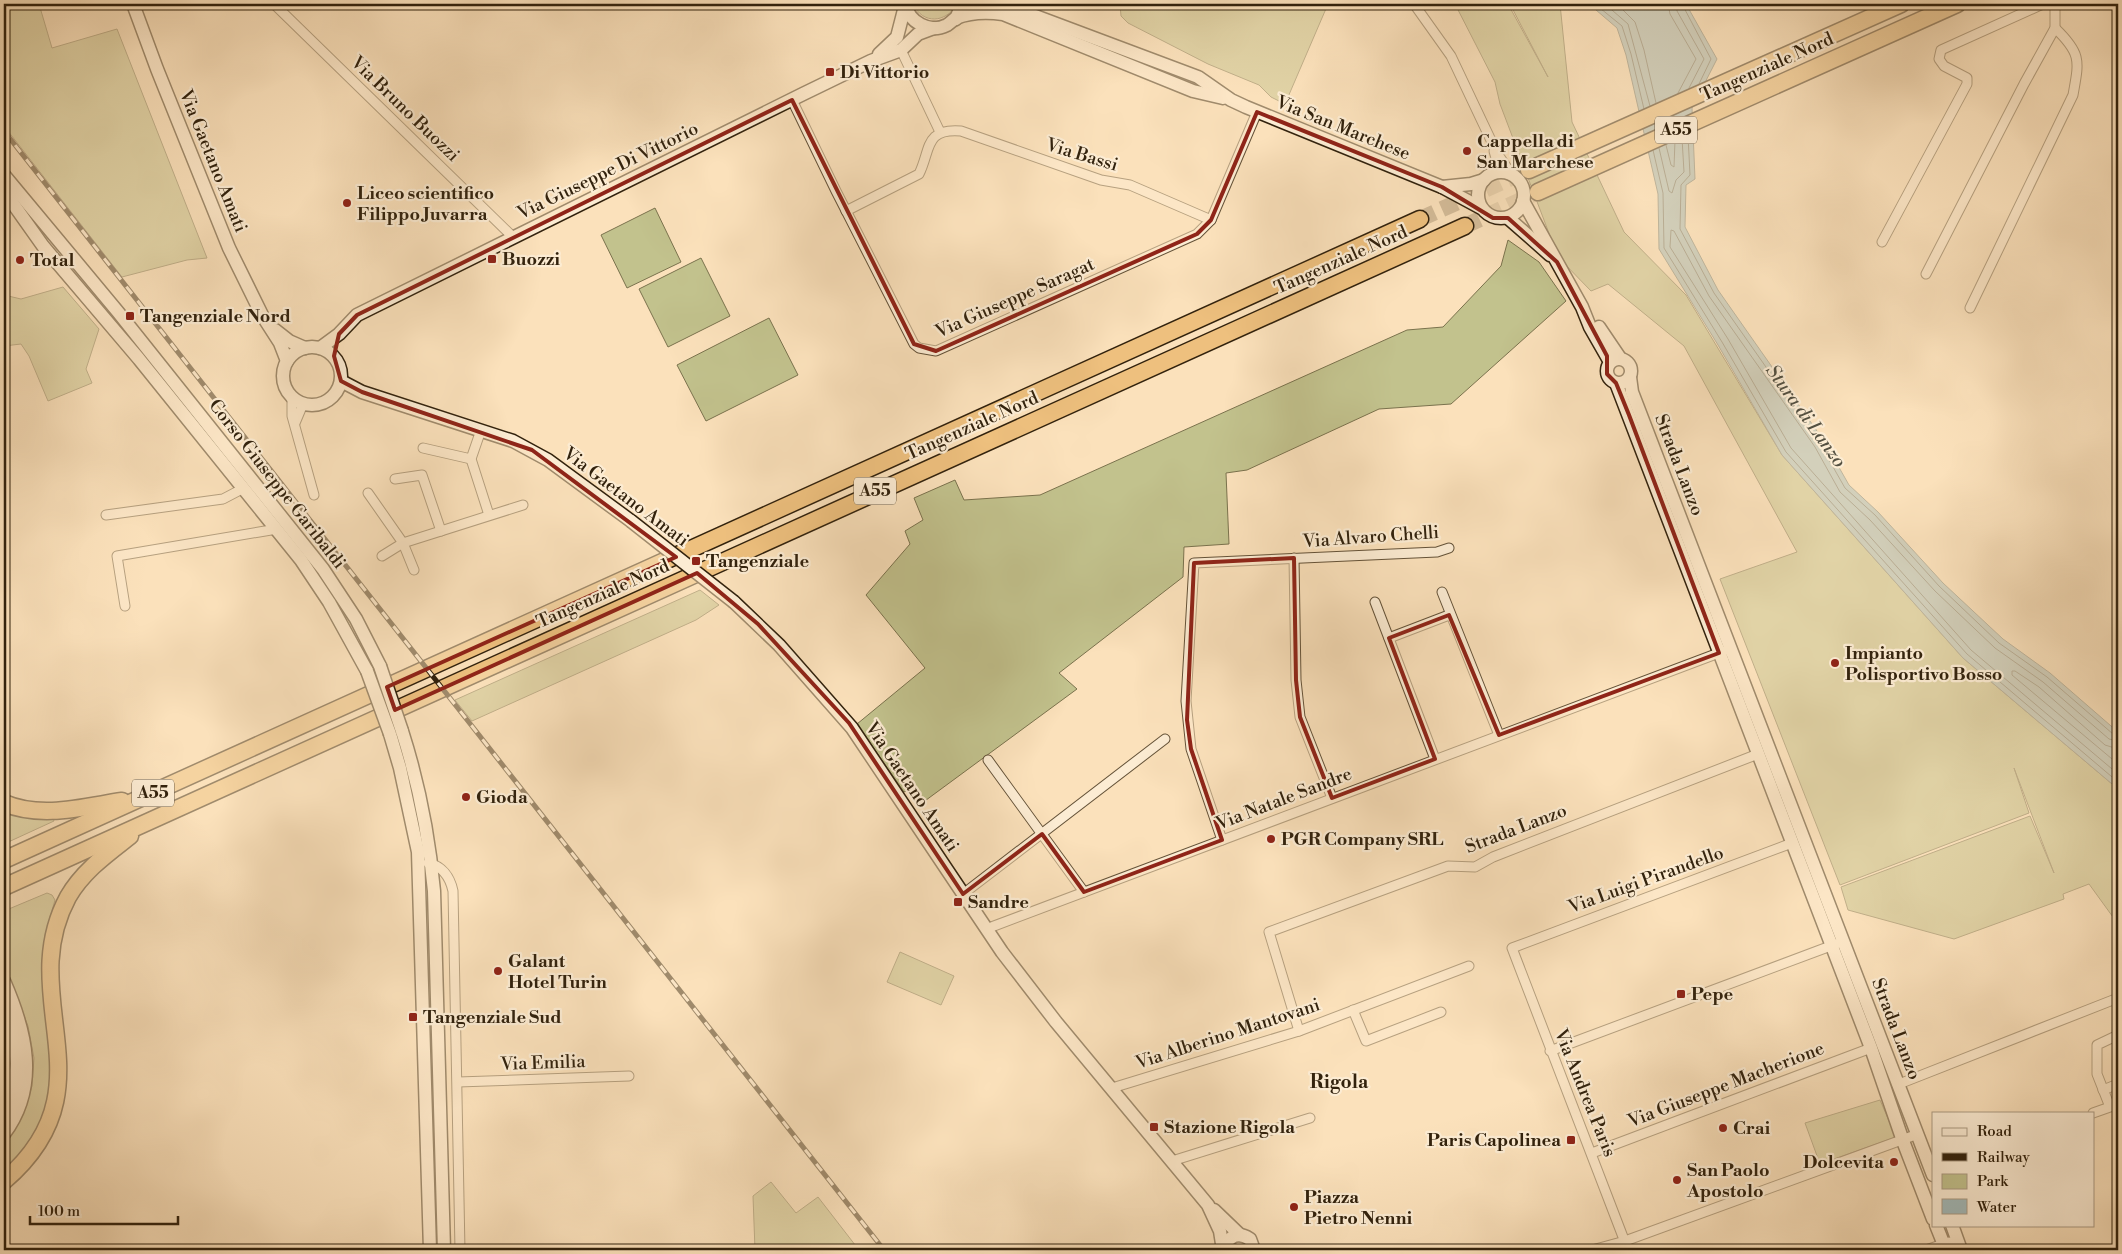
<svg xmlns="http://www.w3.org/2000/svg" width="2122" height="1254" font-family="'Libre Bodoni',serif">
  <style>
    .green { fill: #c2c28d; stroke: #7a724d }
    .water { fill: #a3bbbb; stroke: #767e75 }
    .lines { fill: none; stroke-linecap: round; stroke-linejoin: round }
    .shore { stroke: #6a6e64; stroke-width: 1 }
    .highway-tunnel { stroke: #d3bb98; stroke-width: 16; stroke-dasharray: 16 8; stroke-linecap: butt }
    .street-casing { stroke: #645238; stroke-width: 11 }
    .secondary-casing { stroke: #32220d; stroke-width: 15 }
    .highway-casing { stroke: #32220d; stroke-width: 19 }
    .street { stroke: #fcecd3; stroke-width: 9 }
    .secondary { stroke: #fcecd3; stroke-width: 12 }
    .highway { stroke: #eec07e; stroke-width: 16 }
    .rail-casing { stroke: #32220d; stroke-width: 5 }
    .rail { stroke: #fcecd3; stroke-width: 3; stroke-dasharray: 9; stroke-linecap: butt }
    .secondary-bridge-casing { stroke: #32220d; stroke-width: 15; stroke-linecap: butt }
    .secondary-bridge { stroke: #fcecd3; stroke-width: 12 }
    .marked { fill: none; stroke: #8f2418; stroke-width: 4; stroke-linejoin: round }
    .poi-dot { fill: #8f2418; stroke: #fcecd3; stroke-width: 2 }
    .labels { text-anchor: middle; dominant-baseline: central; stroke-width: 4.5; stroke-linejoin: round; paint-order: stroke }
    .shield { fill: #fcecd3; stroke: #6f5f48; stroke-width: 1 }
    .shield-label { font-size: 16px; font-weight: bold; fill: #32220d }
    .street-label { font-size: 18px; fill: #32220d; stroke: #fcecd3 }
    .poi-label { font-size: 18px; font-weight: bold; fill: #32220d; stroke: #fcecd3; text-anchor: start }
    .water-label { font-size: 19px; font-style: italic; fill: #545041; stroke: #fcecd3 }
    .neighbourhood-label { font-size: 19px; font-weight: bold; fill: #32220d; stroke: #fcecd3 }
  </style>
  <rect width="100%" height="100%" fill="#fbe1bb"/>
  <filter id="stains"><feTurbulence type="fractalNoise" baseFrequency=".004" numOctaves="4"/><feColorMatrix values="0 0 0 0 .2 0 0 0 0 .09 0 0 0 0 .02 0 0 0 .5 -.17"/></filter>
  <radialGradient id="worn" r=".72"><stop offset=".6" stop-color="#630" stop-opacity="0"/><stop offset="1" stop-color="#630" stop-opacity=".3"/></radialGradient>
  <g class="green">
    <polygon points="4,4 39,4 52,48 117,29 207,258 187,260 122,277 4,126"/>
    <path d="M913 4H957C946 23 923 25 913 4Z"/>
    <polygon points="1120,4 1328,4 1285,104 1271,97 1259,85 1208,64 1128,23 1121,16"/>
    <polygon points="1455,4 1508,4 1548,77 1510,4 1560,4 1572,122 1624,232 1686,295 1782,455 1963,658 2118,789 2118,924 2089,884 2063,894 2064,899 1954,939 1848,910 1841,887 2030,816 2054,873 2014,768 2029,813 1840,885 1720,579 1797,552 1684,346 1608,284 1591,291 1558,257 1500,104 1495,82"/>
    <polygon points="655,208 681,262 627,288 601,235"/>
    <polygon points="1508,240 1539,262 1566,301 1451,404 1379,409 1247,470 1226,473 1229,544 1184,547 1183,577 1059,673 1077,689 918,806 908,790 904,792 857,724 925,668 866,595 910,544 905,531 923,520 914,498 955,480 964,500 1040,495 1407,330 1443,327 1501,266"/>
    <polygon points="701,258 730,316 668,347 639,289"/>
    <polygon points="63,287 99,329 86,369 92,383 48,401 29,356 21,344 4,346 4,295 21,299"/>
    <polygon points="769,318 798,375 706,421 677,365"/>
    <polygon points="700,590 719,605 696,620 472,721 455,700"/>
    <polygon points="4,812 22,817 53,818 54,821 4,844"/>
    <polygon points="47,893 52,895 55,900 45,935 43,953 54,1073 39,1133 4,1175 4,1144 15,1129 28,1100 32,1086 34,1058 28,1026 4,964 4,911"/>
    <polygon points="900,952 954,976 941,1005 887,982"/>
    <path d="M4 1026C13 1051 12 1076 4 1101Z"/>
    <polygon points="1880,1100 1896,1137 1820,1164 1805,1123"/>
    <polygon points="771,1182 796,1213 818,1197 859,1250 755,1250 753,1196"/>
  </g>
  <polygon class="water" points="1589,4 1686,4 1717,59 1692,108 1695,179 1686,185 1685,227 1718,290 1824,441 1849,485 1878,512 1943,583 2003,639 2050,673 2118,732 2118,789 1963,658 1782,455 1718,345 1659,249 1658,194 1626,55 1617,28"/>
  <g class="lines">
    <g class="shore">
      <polyline points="1595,4 1622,26 1631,54 1644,109"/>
      <polyline points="1605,4 1628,24 1650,106"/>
      <polyline points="1617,4 1635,22 1644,50 1656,103"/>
      <polyline points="1668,4 1670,14 1696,59 1678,93"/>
      <polyline points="1676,4 1677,11 1704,59 1689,88"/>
      <polyline points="1682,4 1711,59 1699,84"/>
      <polyline points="1688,135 1690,175 1681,185 1680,229 1714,293 1820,444 1845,488 1875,515 1939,586 1999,643 2047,677 2113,734 2118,735"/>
      <polyline points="1666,145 1671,165 1674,167 1675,141"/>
      <polyline points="1659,148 1669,191 1672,193 1676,180 1684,172 1682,138"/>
      <polyline points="1653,150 1663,193 1664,248 1722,342 1786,452 1967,654 2118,782"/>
      <polyline points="2118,741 2109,739 2043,682 1995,648 1935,591 1870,520 1840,492 1815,447 1709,296 1674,231 1671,230 1670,247 1728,339 1791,448 1971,650 2118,774"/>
      <polyline points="2118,749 2105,745 2039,687 2015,671 2012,671 2012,675 2118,764"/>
    </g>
    <g class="highway-tunnel">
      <polyline points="1420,219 1529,170"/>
      <polyline points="1465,226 1538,192"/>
    </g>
    <defs>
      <g id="street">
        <polyline points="274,4 513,237"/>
        <polyline points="1414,4 1451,56 1497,153 1512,175"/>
        <polyline points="901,50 940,132"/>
        <polyline points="792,100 836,191 914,344 919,348 936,351 1197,234 1211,220 1257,112"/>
        <polyline points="1493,173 1496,158 1494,151"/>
        <path d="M846 211 919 174C931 150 924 128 961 131L1101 180 1130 185 1211 220"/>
        <polyline points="1882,242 1967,84 1967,78 1944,66 1939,59 1941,50 2043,4"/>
        <polyline points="1926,274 2024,84 2055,28 2055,4"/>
        <path d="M1970 308 2073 95C2079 61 2082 54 2055 28"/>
        <polyline points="292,397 292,416 314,495"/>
        <polyline points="295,423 303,404"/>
        <polyline points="481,430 471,459 489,515"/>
        <polyline points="423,448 471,459"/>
        <polyline points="395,479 422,475 441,531"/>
        <polyline points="368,493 403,543 414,570"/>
        <polyline points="106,515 223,499 244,488"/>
        <polyline points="382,556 403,543 523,505"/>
        <polyline points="1294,558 1296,680 1300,717 1332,798"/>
        <polyline points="1442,592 1499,735"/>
        <polyline points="1375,602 1435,759"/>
        <polyline points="125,606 117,556 277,529"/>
        <polyline points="1389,638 1449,615"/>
        <polyline points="988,760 1084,892"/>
        <polyline points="1222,840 1191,749 1186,701 1194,563 1437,552 1449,548"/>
        <path d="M428 863C442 866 450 877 453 891L460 1250"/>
        <polyline points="963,894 1165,739"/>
        <polyline points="986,929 1724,651"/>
        <polyline points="1353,1010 1366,1041 1441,1012"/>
        <polyline points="1299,1031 1269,932 1448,866 1475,867 1493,857 1758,754"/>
        <polyline points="1550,1051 1836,944"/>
        <polyline points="458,1082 629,1076"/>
        <polyline points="1899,1084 2118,998"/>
        <polyline points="1112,1088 1299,1031 1469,966"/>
        <polyline points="2103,1090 2118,1084"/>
        <polyline points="2093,1113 2110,1107 2097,1074 2097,1045 2118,1035"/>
        <polyline points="1592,1153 1871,1048"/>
        <polyline points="1172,1161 1310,1118"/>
        <polyline points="1592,1250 1625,1241 1918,1134"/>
        <polyline points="1628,1250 1512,948 1792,843"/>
        <polyline points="1926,1250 1949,1242"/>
      </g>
      <g id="secondary">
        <polyline points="133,4 157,69 229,248 262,315 280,343 287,361"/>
        <path d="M905 4C909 22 929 34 947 25 950 23 953 20 956 18 971 12 988 12 1003 14L1193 91 1223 98"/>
        <polyline points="994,4 1022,11 1198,77 1231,100 1246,107 1442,187 1481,208"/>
        <polyline points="956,19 962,4"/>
        <polyline points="879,54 897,37 905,6"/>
        <circle cx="1501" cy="195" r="23"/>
        <polyline points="4,175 118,312 323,569 356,619 380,666"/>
        <polyline points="1442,187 1471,184 1484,180"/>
        <polyline points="4,191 43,246 139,359 301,560 329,602 367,671"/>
        <polyline points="1523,201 1582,307 1590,327 1610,362"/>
        <polyline points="1508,218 1550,255"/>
        <polyline points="1599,327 1620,358"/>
        <polyline points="275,330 289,341 305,348"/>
        <circle cx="312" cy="376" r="29"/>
        <polyline points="320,348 339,334 357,315 803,94 871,61 901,50 918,34 934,28"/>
        <circle cx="1619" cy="371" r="12"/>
        <polyline points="1630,377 1632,392 1933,1175"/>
        <polyline points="341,381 362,392 513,441 548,460 631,521"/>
        <polyline points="1616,383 1871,1048 1903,1141 1933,1219"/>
        <polyline points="734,602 779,645 852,728 1002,952 1056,1022 1208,1205 1220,1231 1223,1250"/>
        <path d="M402 731C419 784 429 836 434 891L444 1250"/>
        <polyline points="390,734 400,768 418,852 430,1250"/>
        <path d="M4 981C26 1031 40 1086 4 1134"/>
        <path d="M4 1008C19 1043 22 1079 4 1114"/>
        <polyline points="1214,1210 1240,1235"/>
        <polyline points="1936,1225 1946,1250"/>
        <polyline points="1952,1225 1961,1250"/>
        <path d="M1221 1248C1230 1238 1236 1230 1250 1239L1254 1250"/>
      </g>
      <g id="highway">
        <polyline points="1529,170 1901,4"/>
        <polyline points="1538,192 1957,4"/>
        <path d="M4 803C41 819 83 807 122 801"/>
        <polyline points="4,860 1420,219"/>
        <polyline points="4,887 1465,226"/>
        <path d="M4 1181C114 1087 13 999 68 897 83 871 107 854 130 836"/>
      </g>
    </defs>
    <use href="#street" class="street-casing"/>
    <use href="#secondary" class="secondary-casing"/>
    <use href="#highway" class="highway-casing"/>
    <use href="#street" class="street"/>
    <use href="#secondary" class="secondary"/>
    <use href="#highway" class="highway"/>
    <defs>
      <polyline id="rail" points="4,131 884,1250"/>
    </defs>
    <use href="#rail" class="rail-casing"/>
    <use href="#rail" class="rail"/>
    <defs>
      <g id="secondary-bridge">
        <polyline points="631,521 734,602"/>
        <polyline points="380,666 402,731"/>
        <polyline points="367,671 390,734"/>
      </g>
    </defs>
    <use href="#secondary-bridge" class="secondary-bridge-casing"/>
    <use href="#secondary-bridge" class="secondary-bridge"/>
  </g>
  <path d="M0 0H2122V1254H0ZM792 100 914 344 936 351 1197 234 1211 220 1257 112 1442 187 1493 218H1508L1557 262 1607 356V374L1616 383 1629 415 1719 653 1499 735 1449 615 1389 638 1435 759 1332 798 1300 717 1296 680 1294 558 1194 563 1187 720 1191 749 1222 840 1084 892 1042 834 963 894 849 723 758 624 697 573 395 710 387 687 676 557 532 450 362 392 341 381 334 356 339 334 357 315Z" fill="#fbe1bb" fill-opacity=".55" fill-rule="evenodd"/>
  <path class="marked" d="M792 100 914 344 936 351 1197 234 1211 220 1257 112 1442 187 1493 218H1508L1557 262 1607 356V374L1616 383 1629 415 1719 653 1499 735 1449 615 1389 638 1435 759 1332 798 1300 717 1296 680 1294 558 1194 563 1187 720 1191 749 1222 840 1084 892 1042 834 963 894 849 723 758 624 697 573 395 710 387 687 676 557 532 450 362 392 341 381 334 356 339 334 357 315Z"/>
  <g class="poi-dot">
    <rect x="825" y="67" width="10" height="10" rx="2.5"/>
    <circle cx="1467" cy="151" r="5"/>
    <circle cx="347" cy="203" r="5"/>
    <rect x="487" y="254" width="10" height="10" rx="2.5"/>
    <circle cx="20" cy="260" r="5"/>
    <rect x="125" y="311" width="10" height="10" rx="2.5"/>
    <rect x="691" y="556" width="10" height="10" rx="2.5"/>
    <circle cx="1835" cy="663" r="5"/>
    <circle cx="466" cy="797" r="5"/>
    <circle cx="1271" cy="839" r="5"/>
    <rect x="953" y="897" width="10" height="10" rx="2.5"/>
    <circle cx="498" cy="971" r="5"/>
    <rect x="1676" y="989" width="10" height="10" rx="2.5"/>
    <rect x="408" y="1012" width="10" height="10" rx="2.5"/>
    <rect x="1149" y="1122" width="10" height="10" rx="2.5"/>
    <circle cx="1723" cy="1128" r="5"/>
    <rect x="1566" y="1135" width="10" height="10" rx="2.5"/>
    <circle cx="1894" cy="1162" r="5"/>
    <circle cx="1677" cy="1180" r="5"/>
    <circle cx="1294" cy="1207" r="5"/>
  </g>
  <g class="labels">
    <g class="shield">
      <rect x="1655" y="116.5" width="42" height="27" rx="4"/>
      <rect x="854" y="477.5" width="42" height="27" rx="4"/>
      <rect x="132" y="779.5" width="42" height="27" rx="4"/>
    </g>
    <g class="shield-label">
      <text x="1676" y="130">A55</text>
      <text x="875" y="491">A55</text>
      <text x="153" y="793">A55</text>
    </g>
    <g class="street-label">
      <text transform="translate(1767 67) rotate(-24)">Tangenziale Nord</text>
      <text transform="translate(405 109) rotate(44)">Via Bruno Buozzi</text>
      <text transform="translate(1343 128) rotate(22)">Via San Marchese</text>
      <text transform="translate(1082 155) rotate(17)">Via Bassi</text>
      <text transform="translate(213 161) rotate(68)">Via Gaetano Amati</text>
      <text transform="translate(608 171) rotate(-26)">Via Giuseppe Di Vittorio</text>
      <text transform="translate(1341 260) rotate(-24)">Tangenziale Nord</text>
      <text transform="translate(1015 298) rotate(-24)">Via Giuseppe Saragat</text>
      <text transform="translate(972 426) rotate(-24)">Tangenziale Nord</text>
      <text transform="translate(1679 465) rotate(69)">Strada Lanzo</text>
      <text transform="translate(277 484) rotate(52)">Corso Giuseppe Garibaldi</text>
      <text transform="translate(626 497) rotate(37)">Via Gaetano Amati</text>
      <text transform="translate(1371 537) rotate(-4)">Via Alvaro Chelli</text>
      <text transform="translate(603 594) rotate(-24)">Tangenziale Nord</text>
      <text transform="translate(912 787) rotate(56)">Via Gaetano Amati</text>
      <text transform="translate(1284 799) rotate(-21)">Via Natale Sandre</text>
      <text transform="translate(1516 829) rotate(-21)">Strada Lanzo</text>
      <text transform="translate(1646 880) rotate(-20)">Via Luigi Pirandello</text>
      <text transform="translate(1896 1029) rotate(69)">Strada Lanzo</text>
      <text transform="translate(1228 1034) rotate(-18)">Via Alberino Mantovani</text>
      <text transform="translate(543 1063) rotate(-2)">Via Emilia</text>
      <text transform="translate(1726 1085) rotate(-21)">Via Giuseppe Macherione</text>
      <text transform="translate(1585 1093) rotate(68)">Via Andrea Paris</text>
    </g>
    <g class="poi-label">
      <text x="840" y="72">Di Vittorio</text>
      <text x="1477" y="141">Cappella di<tspan x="1477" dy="21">San Marchese</tspan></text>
      <text x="357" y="193">Liceo scientifico<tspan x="357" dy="21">Filippo Juvarra</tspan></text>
      <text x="502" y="259">Buozzi</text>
      <text x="30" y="260">Total</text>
      <text x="140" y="316">Tangenziale Nord</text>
      <text x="706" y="561">Tangenziale</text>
      <text x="1845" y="653">Impianto<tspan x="1845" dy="21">Polisportivo Bosso</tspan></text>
      <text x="476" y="797">Gioda</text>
      <text x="1281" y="839">PGR Company SRL</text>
      <text x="968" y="902">Sandre</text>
      <text x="508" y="961">Galant<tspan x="508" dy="21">Hotel Turin</tspan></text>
      <text x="1691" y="994">Pepe</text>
      <text x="423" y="1017">Tangenziale Sud</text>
      <text x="1164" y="1127">Stazione Rigola</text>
      <text x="1733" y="1128">Crai</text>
      <text x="1561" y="1140" text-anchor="end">Paris Capolinea</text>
      <text x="1884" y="1162" text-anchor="end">Dolcevita</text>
      <text x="1687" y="1170">San Paolo<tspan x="1687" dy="21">Apostolo</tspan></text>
      <text x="1304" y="1197">Piazza<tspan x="1304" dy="21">Pietro Nenni</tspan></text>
    </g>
    <g class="water-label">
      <text transform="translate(1806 416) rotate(54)">Stura di Lanzo</text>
    </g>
    <g class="neighbourhood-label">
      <text x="1339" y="1082">Rigola</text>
    </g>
  </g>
  <rect width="2122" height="1254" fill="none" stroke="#fbe1bb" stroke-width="20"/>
  <rect x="5" y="5" width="2112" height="1244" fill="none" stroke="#32220d" stroke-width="2.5"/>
  <rect x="10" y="10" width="2102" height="1234" fill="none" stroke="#32220d"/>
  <rect x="1932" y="1112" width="162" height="115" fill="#fcecd3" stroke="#ab9b84"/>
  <rect x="1942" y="1128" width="25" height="8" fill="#fcecd3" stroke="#ab9b84"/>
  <text x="1977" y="1136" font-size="15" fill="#32220d">Road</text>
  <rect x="1942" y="1153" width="25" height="8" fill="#32220d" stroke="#ab9b84"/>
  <text x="1977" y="1162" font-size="15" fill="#32220d">Railway</text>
  <rect x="1942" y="1174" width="25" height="15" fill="#c2c28d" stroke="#ab9b84"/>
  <text x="1977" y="1186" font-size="15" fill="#32220d">Park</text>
  <rect x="1942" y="1199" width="25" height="15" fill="#a3bbbb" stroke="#ab9b84"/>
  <text x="1977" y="1212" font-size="15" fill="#32220d">Water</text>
  <path d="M30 1216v8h148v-8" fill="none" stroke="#32220d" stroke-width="2.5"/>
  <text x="38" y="1216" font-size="15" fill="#32220d" stroke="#fcecd3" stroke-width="4" paint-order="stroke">100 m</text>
  <rect width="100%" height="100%" filter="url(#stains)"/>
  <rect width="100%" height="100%" fill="url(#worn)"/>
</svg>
